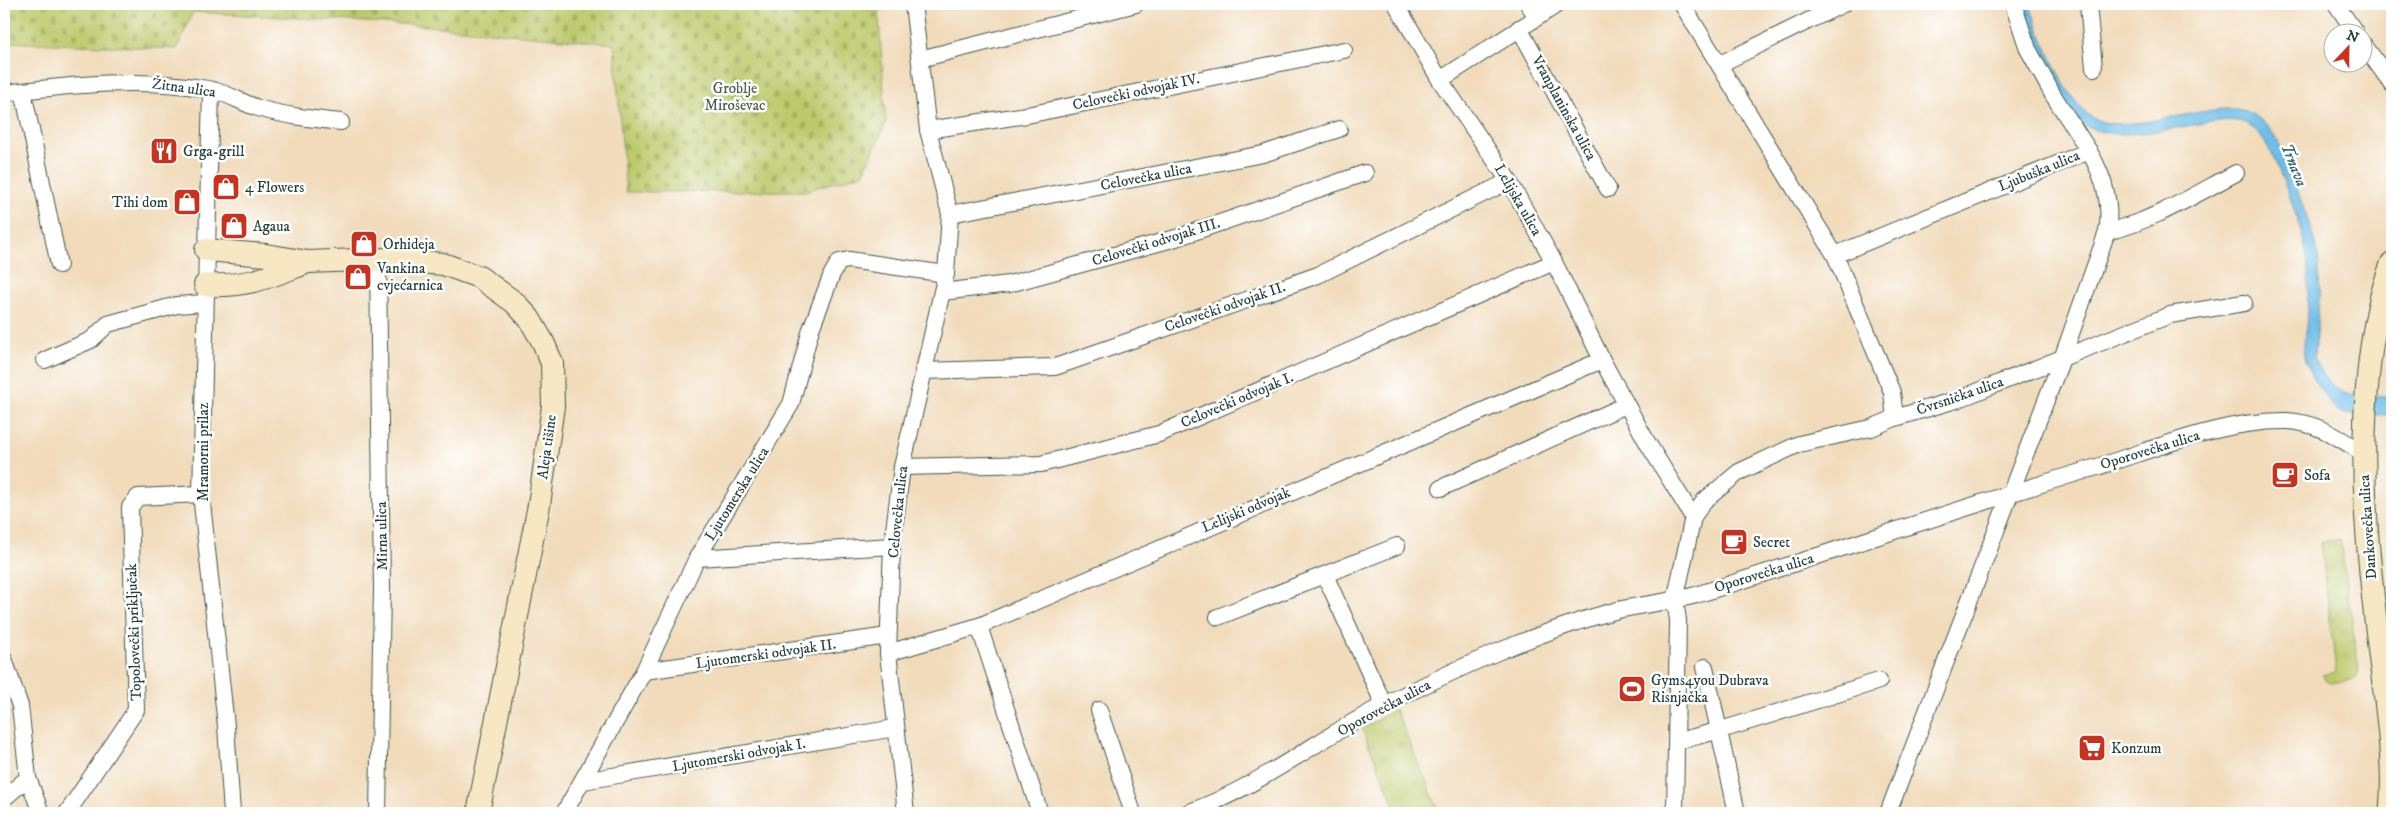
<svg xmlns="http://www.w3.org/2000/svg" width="2396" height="817" font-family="'IM FELL DW Pica',serif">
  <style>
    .grass { fill: url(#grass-tufts); stroke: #6e8450 }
    .cemetery { fill: url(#cemetery-stones); stroke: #6e8450 }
    .water { fill: #6ebee9; stroke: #467e8e }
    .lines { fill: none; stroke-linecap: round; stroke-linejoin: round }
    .street-casing { stroke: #3e5548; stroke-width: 18 }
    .secondary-casing { stroke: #3e5548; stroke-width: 24 }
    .street { stroke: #fff; stroke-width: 16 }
    .secondary { stroke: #f7e8c3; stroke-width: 22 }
    .labels { text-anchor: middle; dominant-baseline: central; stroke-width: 5; stroke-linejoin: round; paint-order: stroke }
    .street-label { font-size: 15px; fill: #1f3d34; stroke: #fff }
    .park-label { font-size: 15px; fill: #466042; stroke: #fff }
    .poi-label { font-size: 15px; fill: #1f3d34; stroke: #fff; text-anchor: start }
    .water-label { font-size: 16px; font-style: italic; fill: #37646a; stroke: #fff }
  </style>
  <defs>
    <pattern id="grass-tufts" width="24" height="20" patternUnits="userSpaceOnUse" patternTransform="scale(1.25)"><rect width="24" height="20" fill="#bdca6c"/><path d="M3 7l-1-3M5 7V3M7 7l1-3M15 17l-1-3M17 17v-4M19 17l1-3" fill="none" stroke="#a2ae5e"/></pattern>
    <pattern id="cemetery-stones" width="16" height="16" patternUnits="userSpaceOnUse" patternTransform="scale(1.25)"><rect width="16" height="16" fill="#bdca6c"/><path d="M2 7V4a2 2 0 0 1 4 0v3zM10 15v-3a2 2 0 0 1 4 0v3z" fill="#a2ae5e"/></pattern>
  </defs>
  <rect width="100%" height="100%" fill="#fff"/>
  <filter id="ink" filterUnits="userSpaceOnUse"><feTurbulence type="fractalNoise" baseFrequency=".02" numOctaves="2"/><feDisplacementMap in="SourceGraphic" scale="10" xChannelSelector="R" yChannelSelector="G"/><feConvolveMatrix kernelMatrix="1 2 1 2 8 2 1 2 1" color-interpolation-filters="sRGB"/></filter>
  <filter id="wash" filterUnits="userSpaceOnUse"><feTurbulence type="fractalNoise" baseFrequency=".0096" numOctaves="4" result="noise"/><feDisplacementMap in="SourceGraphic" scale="20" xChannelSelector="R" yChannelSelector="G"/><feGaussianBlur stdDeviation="1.12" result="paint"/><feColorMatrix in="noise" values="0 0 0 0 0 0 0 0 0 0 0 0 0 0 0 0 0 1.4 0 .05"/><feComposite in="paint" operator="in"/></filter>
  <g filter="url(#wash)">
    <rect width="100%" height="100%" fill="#f1dbbb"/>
    <g class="grass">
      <polygon points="2340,539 2359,671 2355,679 2331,683 2325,680 2323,675 2336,672 2321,542"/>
      <polygon points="1395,709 1440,813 1398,813 1362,729"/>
    </g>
    <polygon class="cemetery" points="4,4 878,4 886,123 863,174 805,191 626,192 614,44 418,25 193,12 177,49 4,42"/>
    <path class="water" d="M2018 4H2029C2042 37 2063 99 2093 118 2122 136 2201 106 2236 109 2279 114 2291 174 2303 207 2308 221 2315 236 2317 250 2323 284 2317 321 2314 356 2316 364 2319 370 2325 377 2345 402 2362 396 2392 397V415L2345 414C2335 411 2330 403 2324 394 2317 385 2309 372 2305 361 2302 350 2305 338 2306 327 2307 305 2310 281 2307 259 2304 231 2282 173 2268 148 2263 138 2255 128 2245 123 2232 118 2218 121 2204 123 2171 128 2110 145 2082 123 2053 101 2032 37 2018 4Z"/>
  </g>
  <g filter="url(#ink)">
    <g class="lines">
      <defs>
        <g id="street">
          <polyline points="1396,4 1440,80 1509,181 1554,262 1602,360 1647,442 1693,517 1675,601 1678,620 1675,813"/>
          <polyline points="1528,4 1537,17"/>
          <polyline points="1682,4 1835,255 1892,392 1895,418"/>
          <polyline points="2088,4 2094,68"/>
          <polyline points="2336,4 2355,32"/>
          <polyline points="1519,28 1608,189"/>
          <polyline points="2364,45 2392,84"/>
          <polyline points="920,59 1136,4"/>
          <polyline points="1720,64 1843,4"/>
          <polyline points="1440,80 1558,4"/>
          <polyline points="211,90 201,494 226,726 232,813"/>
          <polyline points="23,91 59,265"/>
          <path d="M4 93C72 85 140 77 208 89 226 92 242 103 258 108 285 116 313 119 341 122"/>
          <polyline points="928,130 1027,115 1344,50"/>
          <path d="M2089 151C2103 175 2112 204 2107 232 2153 221 2194 195 2236 173"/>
          <polyline points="950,214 1263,154 1339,129"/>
          <polyline points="1835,255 2089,151 2053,95 2028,49 2013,4"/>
          <polyline points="942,292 1009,284 1176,238 1365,173"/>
          <polyline points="45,360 91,340 108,324 177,305 204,303"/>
          <polyline points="923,371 1055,367 1318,275 1509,181"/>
          <polyline points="902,467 1041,464 1159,434 1554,262"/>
          <polyline points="1441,488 1626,405"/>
          <polyline points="1693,517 1704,501 1739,472 1799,444 1871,428 1895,418 1959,399 2170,315 2244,303"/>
          <polyline points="697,558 892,546"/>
          <polyline points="1325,575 1384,705"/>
          <polyline points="1218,617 1397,546"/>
          <polyline points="979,626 1040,813"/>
          <polyline points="888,653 979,626 1602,360"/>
          <polyline points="4,659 20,706 28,778 41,813"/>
          <polyline points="1705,667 1737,813"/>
          <polyline points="644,671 888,636"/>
          <polyline points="1099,710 1133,813"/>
          <polyline points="1678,741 1721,730 1879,681"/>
          <polyline points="583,781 895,728"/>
          <polyline points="4,798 28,778"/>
          <polyline points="67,813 136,710 130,507 138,497 201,494"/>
          <polyline points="378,813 382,589 378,259"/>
          <polyline points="564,813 644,671 697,558 791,404 811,329 832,274 839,262 849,260 946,274"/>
          <polyline points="906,813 888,653 892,546 902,467 946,274 950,214 928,130 913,4"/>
          <path d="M1187 813C1259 787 1319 738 1386 704 1460 667 1538 631 1618 610 1644 604 1670 602 1696 595 1830 553 1963 507 2097 467 2158 448 2222 420 2287 421 2316 422 2339 438 2363 453"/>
          <polyline points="1888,813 2063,356 2107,232"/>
        </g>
        <g id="secondary">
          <polyline points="206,250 266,255 308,262 385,259 443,264 479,277 514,302 529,318 543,342 552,363 553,406 539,505 478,813"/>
          <path d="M205 285C249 287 268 277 308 262"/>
          <path d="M2390 813C2396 770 2386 703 2380 658 2368 560 2358 465 2369 367 2373 331 2379 296 2392 263"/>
        </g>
      </defs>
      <use href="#street" class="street-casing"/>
      <use href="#secondary" class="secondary-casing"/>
      <use href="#street" class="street"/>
      <use href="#secondary" class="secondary"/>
    </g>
  </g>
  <defs>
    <symbol id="restaurant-square" viewBox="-11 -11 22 22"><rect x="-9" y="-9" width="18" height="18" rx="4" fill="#c8321e" stroke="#fff"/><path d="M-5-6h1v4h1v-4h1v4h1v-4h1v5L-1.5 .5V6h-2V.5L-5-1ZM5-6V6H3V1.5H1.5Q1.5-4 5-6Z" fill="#fff"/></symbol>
    <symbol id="shop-square" viewBox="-11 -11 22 22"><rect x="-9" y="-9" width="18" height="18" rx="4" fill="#c8321e" stroke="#fff"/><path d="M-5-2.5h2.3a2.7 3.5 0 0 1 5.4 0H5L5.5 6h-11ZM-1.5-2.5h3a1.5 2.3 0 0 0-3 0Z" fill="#fff"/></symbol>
    <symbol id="cafe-square" viewBox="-11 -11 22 22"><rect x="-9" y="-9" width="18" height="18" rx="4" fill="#c8321e" stroke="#fff"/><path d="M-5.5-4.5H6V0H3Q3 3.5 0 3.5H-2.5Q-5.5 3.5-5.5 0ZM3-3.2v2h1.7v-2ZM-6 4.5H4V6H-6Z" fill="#fff"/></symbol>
    <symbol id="stadium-square" viewBox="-11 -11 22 22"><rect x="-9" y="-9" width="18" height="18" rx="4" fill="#c8321e" stroke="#fff"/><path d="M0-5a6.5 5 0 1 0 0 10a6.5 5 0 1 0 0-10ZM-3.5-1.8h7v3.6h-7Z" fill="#fff"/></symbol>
    <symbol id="supermarket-square" viewBox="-11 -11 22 22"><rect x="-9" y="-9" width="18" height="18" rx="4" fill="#c8321e" stroke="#fff"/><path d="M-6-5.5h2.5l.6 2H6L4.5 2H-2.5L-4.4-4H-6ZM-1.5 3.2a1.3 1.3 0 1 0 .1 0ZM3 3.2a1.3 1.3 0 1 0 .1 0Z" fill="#fff"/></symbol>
  </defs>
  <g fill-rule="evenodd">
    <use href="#restaurant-square" x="148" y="135" width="32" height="32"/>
    <use href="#shop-square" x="210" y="171" width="32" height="32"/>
    <use href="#shop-square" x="171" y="186" width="32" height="32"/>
    <use href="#shop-square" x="218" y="210" width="32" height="32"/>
    <use href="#shop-square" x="348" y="228" width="32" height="32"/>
    <use href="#shop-square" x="342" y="261" width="32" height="32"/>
    <use href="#cafe-square" x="2269" y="459" width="32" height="32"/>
    <use href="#cafe-square" x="1718" y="526" width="32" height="32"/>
    <use href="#stadium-square" x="1616" y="673" width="32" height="32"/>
    <use href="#supermarket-square" x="2076" y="732" width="32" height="32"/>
  </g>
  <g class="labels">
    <g class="street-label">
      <text transform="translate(184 88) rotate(8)">Žitna ulica</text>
      <text transform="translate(1136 92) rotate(-12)">Celovečki odvojak IV.</text>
      <text transform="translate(1564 108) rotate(61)">Vranplaninska ulica</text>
      <text transform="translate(2039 171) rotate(-22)">Ljubuška ulica</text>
      <text transform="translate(1146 177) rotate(-11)">Celovečka ulica</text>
      <text transform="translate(1518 200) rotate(60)">Lelijska ulica</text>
      <text transform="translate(1156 242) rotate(-17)">Celovečki odvojak III.</text>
      <text transform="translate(1225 307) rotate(-19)">Celovečki odvojak II.</text>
      <text transform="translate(1960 396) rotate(-19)">Čvrsnička ulica</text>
      <text transform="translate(1237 400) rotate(-23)">Celovečki odvojak I.</text>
      <text transform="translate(547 447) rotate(-82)">Aleja tišine</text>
      <text transform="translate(2150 450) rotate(-17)">Oporovečka ulica</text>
      <text transform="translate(203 452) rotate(-90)">Mramorni prilaz</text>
      <text transform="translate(737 494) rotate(-58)">Ljutomerska ulica</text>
      <text transform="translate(1246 510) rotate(-23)">Lelijski odvojak</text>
      <text transform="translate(898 512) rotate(-84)">Celovečka ulica</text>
      <text transform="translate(2368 527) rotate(-94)">Dankovečka ulica</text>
      <text transform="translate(382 536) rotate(-91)">Mirna ulica</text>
      <text transform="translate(1764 573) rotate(-17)">Oporovečka ulica</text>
      <text transform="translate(134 632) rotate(-92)">Topolovečki priključak</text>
      <text transform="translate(766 654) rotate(-8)">Ljutomerski odvojak II.</text>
      <text transform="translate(1384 708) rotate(-28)">Oporovečka ulica</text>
      <text transform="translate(739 755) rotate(-10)">Ljutomerski odvojak I.</text>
    </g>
    <g class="park-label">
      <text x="735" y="88">Groblje<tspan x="735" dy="17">Miroševac</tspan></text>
    </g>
    <g class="poi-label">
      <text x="183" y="151">Grga-grill</text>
      <text x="245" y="187">4 Flowers</text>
      <text x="168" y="202" text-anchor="end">Tihi dom</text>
      <text x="253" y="226">Agaua</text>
      <text x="383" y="244">Orhideja</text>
      <text x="377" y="268">Vankina<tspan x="377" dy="17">cvjećarnica</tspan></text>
      <text x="2304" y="475">Sofa</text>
      <text x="1753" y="542">Secret</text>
      <text x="1651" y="680">Gyms4you Dubrava<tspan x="1651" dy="17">Risnjačka</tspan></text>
      <text x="2111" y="748">Konzum</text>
    </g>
    <g class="water-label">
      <text transform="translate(2294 165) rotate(68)">Trnava</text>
    </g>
  </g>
  <rect width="2396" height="817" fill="none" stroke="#fff" stroke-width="20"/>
  <g transform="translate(2348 48) rotate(22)"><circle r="24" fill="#ffffff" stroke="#a5b1ae"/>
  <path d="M0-4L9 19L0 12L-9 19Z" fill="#c8321e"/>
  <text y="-8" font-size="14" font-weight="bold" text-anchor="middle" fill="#1f3d34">N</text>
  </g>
</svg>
